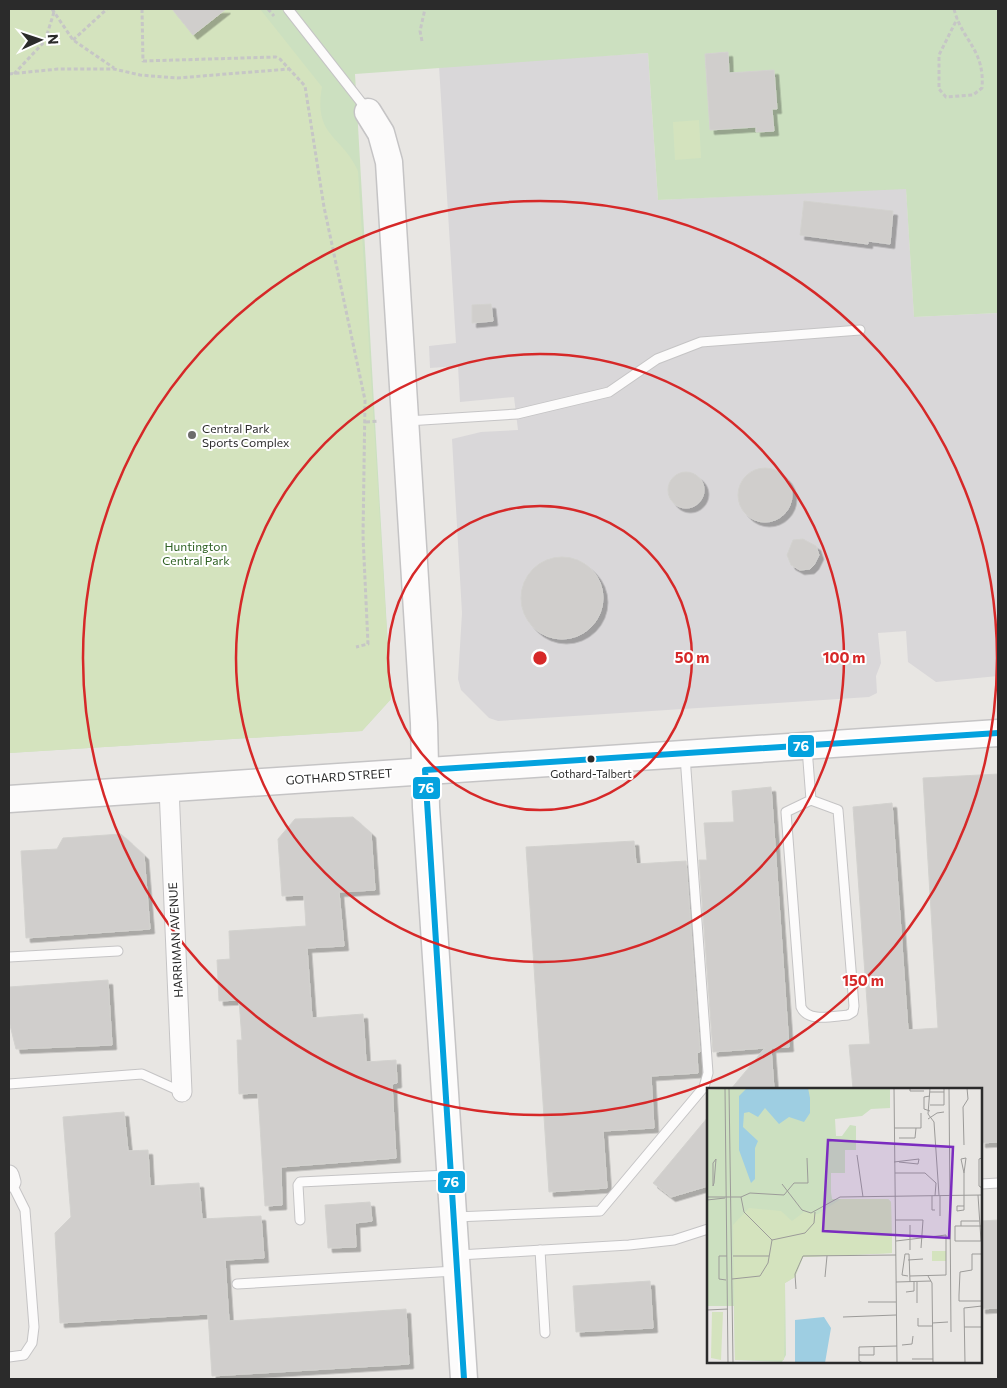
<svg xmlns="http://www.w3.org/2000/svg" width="1007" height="1388" font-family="Commissioner,sans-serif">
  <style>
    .industrial { fill: #d9d7d9 }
    .green { fill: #cce0c0 }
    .pitch { fill: #d4e3be }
    .building { fill: #d0cecc; stroke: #d3d2cf; filter: url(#shadow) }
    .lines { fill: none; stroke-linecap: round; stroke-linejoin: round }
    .lane-casing { stroke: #c5c4c5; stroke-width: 11 }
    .street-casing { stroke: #c5c4c5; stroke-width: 21 }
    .secondary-casing { stroke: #c5c4c5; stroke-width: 29 }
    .path { stroke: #c6c6c6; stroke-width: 3; stroke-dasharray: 4 2.5; stroke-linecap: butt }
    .lane { stroke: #fcfbfb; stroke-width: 9 }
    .street { stroke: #fcfbfb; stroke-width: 19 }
    .secondary { stroke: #fcfbfb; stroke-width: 26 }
    .bus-1-casing { stroke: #fff; stroke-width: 10 }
    .bus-1 { stroke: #04a2de; stroke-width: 6 }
    .ring { fill: none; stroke: #d62828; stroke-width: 2.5 }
    .poi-dot { fill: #6d6c6b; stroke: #fff; stroke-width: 2 }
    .bus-dot { fill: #2b2b2b; stroke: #fff; stroke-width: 2 }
    .labels { text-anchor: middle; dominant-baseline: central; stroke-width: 4; stroke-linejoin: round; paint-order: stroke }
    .bus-label { font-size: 11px; fill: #2b2b2b; stroke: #fff }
    .poi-label { font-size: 12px; fill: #2b2b2b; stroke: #fff; text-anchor: start }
    .park-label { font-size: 12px; fill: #2e6123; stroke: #fff }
    .street-label { font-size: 12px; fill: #2b2b2b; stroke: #fff }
    .inset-road { fill: none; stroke: #9c9b99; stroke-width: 1 }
    .view { fill: #7b2cbf; fill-opacity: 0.15; stroke: #7b2cbf; stroke-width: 2.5 }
    .inset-edge { fill: none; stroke: #2b2b2b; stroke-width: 2.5 }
    .centre { fill: #d62828; stroke: #fff; stroke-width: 2.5 }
    .ring-label { font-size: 15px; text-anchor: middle; font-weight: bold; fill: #d62828; stroke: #fff; stroke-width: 4; stroke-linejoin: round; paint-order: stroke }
    .line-badge { stroke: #fff; stroke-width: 2 }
    .badge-label { font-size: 14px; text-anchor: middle; font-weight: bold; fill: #fff }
  </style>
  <defs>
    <filter id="shadow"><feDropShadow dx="4.5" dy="4.5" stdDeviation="0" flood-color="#0004"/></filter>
  </defs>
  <rect width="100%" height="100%" fill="#e8e6e3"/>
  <polygon class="industrial" points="648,53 658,200 906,188 914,317 998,313 998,676 936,682 908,662 906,631 878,633 881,663 876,676 877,693 869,697 498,721 489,718 461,690 458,679 462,613 452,439 481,432 518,430 514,397 460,402 458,366 430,368 429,346 456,343 439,66"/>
  <polygon class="green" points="9,9 998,9 998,313 914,317 906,189 658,200 648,53 355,74 391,699 362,731 9,753"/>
  <g class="pitch">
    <path d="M9 9H260L322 87C313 137 342 135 358 171L391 699 362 731 9 753Z"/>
    <polygon points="699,120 701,158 675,160 673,122"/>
  </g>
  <g class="building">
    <polygon points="172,9 226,9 193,35"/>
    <polygon points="728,52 729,73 774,70 777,109 772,109 774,131 756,132 756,127 710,130 705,54"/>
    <polygon points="804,201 893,211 890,244 868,241 868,244 800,235"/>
    <polygon points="491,304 493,321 472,323 472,305"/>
    <circle cx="765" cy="495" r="27"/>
    <circle cx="686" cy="490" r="18"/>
    <polygon points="803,539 816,546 819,555 814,565 810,569 800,570 791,565 787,555 793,540"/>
    <circle cx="562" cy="598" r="41"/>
    <polygon points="998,774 998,1142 981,1143 981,1089 853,1089 849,1045 870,1044 853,807 892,803 908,1030 938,1028 923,778"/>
    <polygon points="771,787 789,1047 771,1048 774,1089 731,1089 765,1048 713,1052 699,860 707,860 704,823 734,822 732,791"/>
    <polygon points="353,817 371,833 375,890 339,892 344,946 307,948 312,1018 363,1014 366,1062 396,1060 397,1083 392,1084 396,1158 281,1167 282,1205 265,1206 258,1093 239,1094 237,1040 242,1040 239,1000 219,1001 217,960 230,959 229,931 306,926 304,895 282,896 278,839 295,819"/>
    <polygon points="121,834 144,855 150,929 26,938 21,851 57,849 63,838"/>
    <polygon points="634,841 636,864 686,861 700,1052 697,1053 698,1073 651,1076 654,1128 603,1131 607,1188 549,1192 526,847"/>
    <polygon points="108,980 112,1045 16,1049 9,1021 9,987"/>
    <polygon points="124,1112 128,1151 148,1150 150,1186 199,1183 202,1219 261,1216 264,1258 225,1260 229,1321 406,1309 409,1364 212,1376 208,1314 60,1323 55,1233 71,1217 63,1117"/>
    <polygon points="708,1117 708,1186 671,1197 653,1183"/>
    <polygon points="370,1202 372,1221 355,1223 356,1247 328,1248 325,1205"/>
    <polygon points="998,1220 998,1308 981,1309 981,1221"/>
    <polygon points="650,1281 653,1328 576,1332 573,1286"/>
  </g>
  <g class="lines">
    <defs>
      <g id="lane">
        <polyline points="288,9 368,111"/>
        <polyline points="407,421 517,414 609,392 657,359 701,342 860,330"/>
        <path d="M807 748 811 800 838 810 854 1006 853 1012 848 1015C833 1016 808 1023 801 1007L786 812 811 800"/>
        <polyline points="9,957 118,951"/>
        <polyline points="9,1084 142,1074 182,1092"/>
        <polyline points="981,1184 998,1183"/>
        <polyline points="455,1217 600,1211 704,1087 708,1073 685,756"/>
        <polyline points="300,1220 298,1185 300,1182 448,1175"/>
        <polyline points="540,1250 545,1333"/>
        <polyline points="459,1255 629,1245 674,1240 708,1229"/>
        <polyline points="237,1284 455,1271"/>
        <polyline points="9,1357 24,1355 32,1343 34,1327 25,1210 11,1182"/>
      </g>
      <g id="street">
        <polyline points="169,788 182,1092"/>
        <polyline points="9,1175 11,1182"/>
      </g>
      <g id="secondary">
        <polyline points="368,112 381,133 389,162 424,723 426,807 464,1379"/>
        <polyline points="9,799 998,733"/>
      </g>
    </defs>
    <use href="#lane" class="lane-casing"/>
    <use href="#street" class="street-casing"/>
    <use href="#secondary" class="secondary-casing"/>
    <g class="path">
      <polyline points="52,9 73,40 114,68"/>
      <polyline points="142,9 143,61 276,57 280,59 305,86 324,207 365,400 363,536 368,644 356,647"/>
      <polyline points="268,9 274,16"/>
      <path d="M954 9C962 41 985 49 982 88L973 95 946 97 939 89V55L957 19"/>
      <polyline points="73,40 107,9"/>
      <polyline points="422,41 420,31 425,9"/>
      <polyline points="9,74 58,69 114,69 140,75 177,78 289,69"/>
      <polyline points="14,74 45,41 54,12"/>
      <polyline points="366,422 379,421"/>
    </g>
    <use href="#lane" class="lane"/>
    <use href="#street" class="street"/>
    <use href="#secondary" class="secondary"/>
    <defs>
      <polyline id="bus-1" points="464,1379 425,770 998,733"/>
    </defs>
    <use href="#bus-1" class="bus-1-casing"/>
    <use href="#bus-1" class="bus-1"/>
  </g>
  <g class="ring">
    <circle cx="540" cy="658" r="152"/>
    <circle cx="540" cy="658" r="304"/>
    <circle cx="540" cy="658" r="457"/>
  </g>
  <circle class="poi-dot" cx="192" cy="435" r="5"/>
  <circle class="bus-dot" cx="591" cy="759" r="4.5"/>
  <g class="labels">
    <g class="bus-label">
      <text x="591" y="773">Gothard-Talbert</text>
    </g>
    <g class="poi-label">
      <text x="202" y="428">Central Park<tspan x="202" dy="14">Sports Complex</tspan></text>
    </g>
    <g class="park-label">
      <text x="196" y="546">Huntington<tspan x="196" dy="14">Central Park</tspan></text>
    </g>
    <g class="street-label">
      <text transform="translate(339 776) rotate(-4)">GOTHARD STREET</text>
      <text transform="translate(175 940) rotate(-93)">HARRIMAN AVENUE</text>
    </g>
  </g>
  <g transform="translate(707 1088)">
    <rect width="275" height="275" fill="#e8e6e3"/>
    <path d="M24 0H183V20L164 21 155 28 128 31 129 48H135L143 37 149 38V62H138V85H124V104L125 111H181L184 114 185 165 96 169 88 189 78 195 79 267 75 274 28 272 27 218H0V2Z" fill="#cce0c0"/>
    <path d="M134 111H181L184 114 185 165 96 169 88 189 78 195 77 272H28L26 137 42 120 74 123 85 133 97 124 111 126ZM225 163H239V173H225ZM5 224H16L14 272 4 270Z" fill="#d4e3be"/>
    <path d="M40 0H101L103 10V25L97 34 82 29 72 36 58 20 51 29 42 24 37 25 36 39 51 53 48 60V91L44 95 32 62V8ZM117 229 124 240 118 275H88V232Z" fill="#9ecee2"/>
    <path class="inset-road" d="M18 0 21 275M22 0 26 275M187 0 190 275M203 0V3H217M223 0 221 26 227 34 232 107M242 0 244 244M223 4H237V0M223 17H237V4M223 23 217 21V9L223 8M221 31 230 25 237 24M187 40H214V25M192 50H208L209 40M257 57 256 19 261 11 260 0M150 67 156 109M275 70 272 71V98L275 100M9 71 7 95 6 98V75ZM187 74 212 71 211 76 192 74M188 85H218L229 95 228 108M257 85 259 70 254 71 257 85V122L250 123V118H257M75 96 95 122 104 125 133 109 275 107M271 107 274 153M225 108V122H228M233 108V128M0 109H34L43 105 77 107 87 95H101L100 70M34 109 37 124 65 152M0 112 18 110M188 132H216L214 160M203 137V162M254 138V133H272M189 153 239 147V187L203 188M275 153H248V138H275M275 166H265V182L253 184 252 207V213H275M26 168H62M201 172 216 171M201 188 195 187 198 166H202L203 194M221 188 225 195 226 275M118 189 120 168M25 191 53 188 61 175 65 152 98 145 107 135 108 124M19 192 12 191V168H20M189 194 224 193M210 194V215M89 201 88 186 96 168 189 167M199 204 207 203V194M161 214H189M0 222 21 221M136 229 189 227M211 230V238H225M225 235 241 234M257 239H275M195 257 205 256 206 248M152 267H167V259M205 271H226M156 275 152 273V259L190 258M258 275 257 220 275 218"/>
    <path class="view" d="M121 52 246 59 242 150 116 143Z"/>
    <rect width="275" height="275" class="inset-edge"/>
  </g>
  <circle cx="540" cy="658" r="8" class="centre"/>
  <g class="ring-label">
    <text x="692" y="663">50 m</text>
    <text x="844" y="663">100 m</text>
    <text x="863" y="986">150 m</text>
  </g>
  <g class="line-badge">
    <rect x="787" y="734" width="28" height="24" rx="5" fill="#04a2de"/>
    <rect x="412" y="776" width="29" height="24" rx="5" fill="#04a2de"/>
    <rect x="437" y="1170" width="29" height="24" rx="5" fill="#04a2de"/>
  </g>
  <g class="badge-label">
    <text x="801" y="751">76</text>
    <text x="426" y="793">76</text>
    <text x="451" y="1187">76</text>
  </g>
  <rect width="1007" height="1388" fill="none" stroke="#2b2b2b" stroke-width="20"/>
  <g transform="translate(40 40) rotate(87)" stroke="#ffffff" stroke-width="4" paint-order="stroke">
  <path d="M0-4L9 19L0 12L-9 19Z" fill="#2b2b2b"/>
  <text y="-8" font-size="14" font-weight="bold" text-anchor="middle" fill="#2b2b2b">N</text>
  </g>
</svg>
